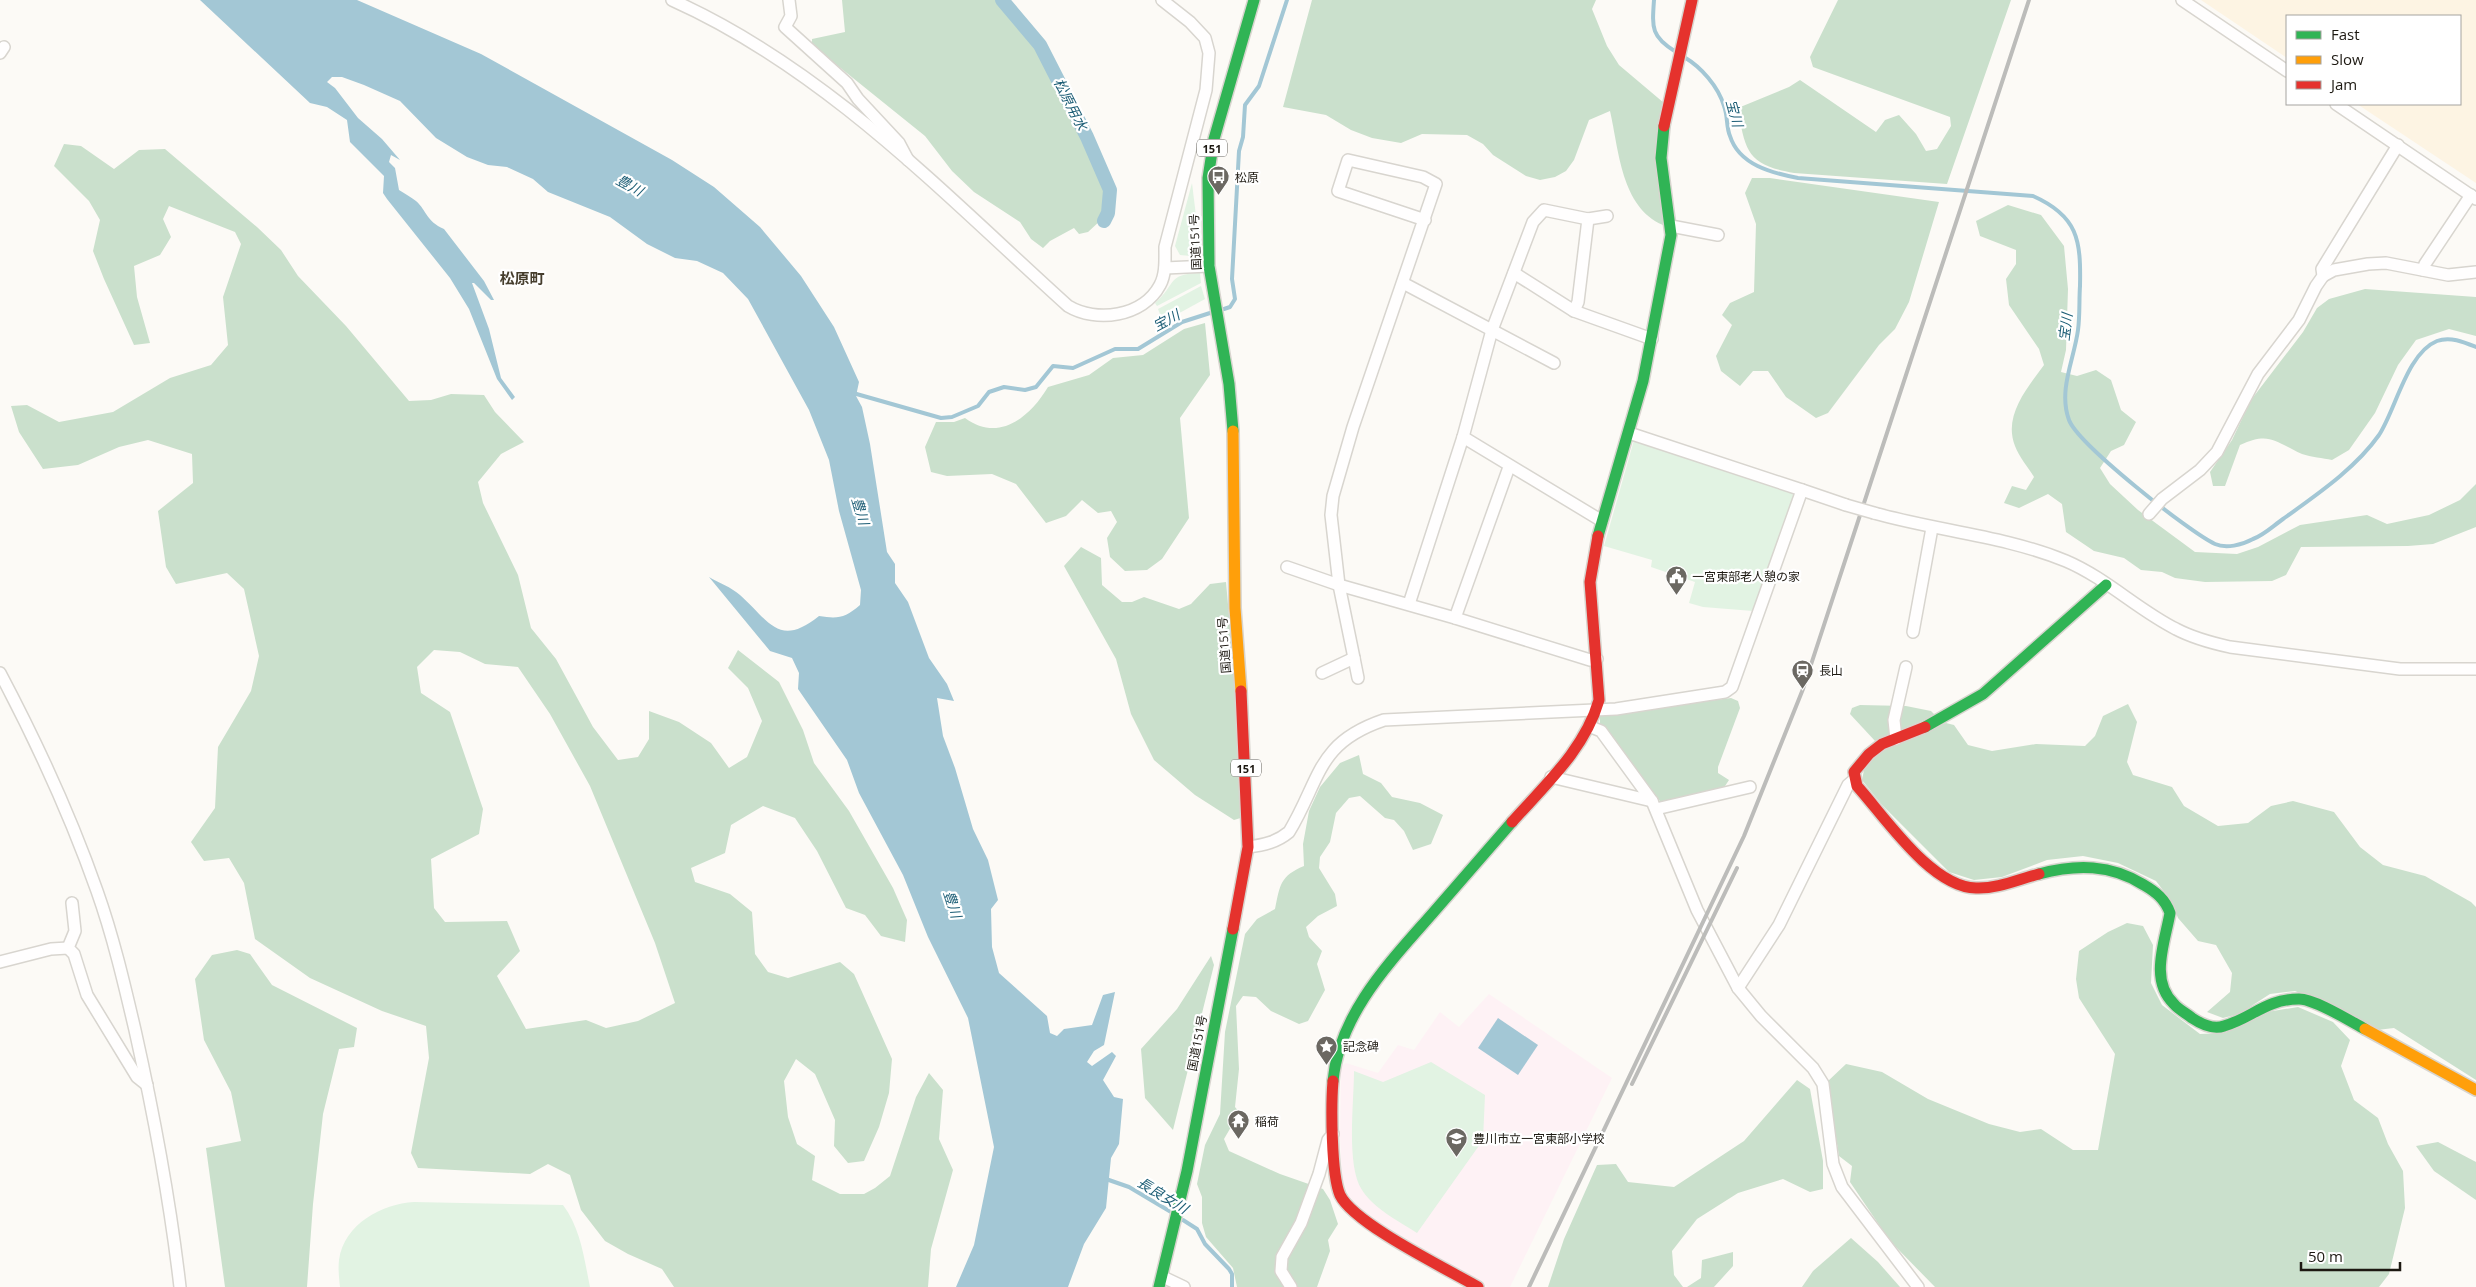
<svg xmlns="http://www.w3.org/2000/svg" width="2476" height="1287" font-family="'Open Sans','Noto Sans JP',sans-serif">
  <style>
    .built { fill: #fdf4e3 }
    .education { fill: #fef2f5 }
    .green { fill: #e2f3e3 }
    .forest { fill: #cae0cc; fill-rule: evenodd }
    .water { fill: #a3c7d5 }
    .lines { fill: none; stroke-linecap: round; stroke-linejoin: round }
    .stream { stroke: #a3c7d5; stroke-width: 4 }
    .canal { stroke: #a3c7d5; stroke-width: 14 }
    .street-casing { stroke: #d8d5cf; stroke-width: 14 }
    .fast-casing { stroke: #d8d5cf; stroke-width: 14 }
    .slow-casing { stroke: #d8d5cf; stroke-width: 14 }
    .jam-casing { stroke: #d8d5cf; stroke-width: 14 }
    .street { stroke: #fffefe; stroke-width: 11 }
    .fast { stroke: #30b455; stroke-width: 11 }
    .slow { stroke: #ff9f0a; stroke-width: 11 }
    .jam { stroke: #e5322d; stroke-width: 11 }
    .rail { stroke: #bcbcba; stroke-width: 4 }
    .street-bridge-casing { stroke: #d8d5cf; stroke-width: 14; stroke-linecap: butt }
    .street-bridge { stroke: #fffefe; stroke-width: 11 }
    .labels { text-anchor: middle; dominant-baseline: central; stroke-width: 4.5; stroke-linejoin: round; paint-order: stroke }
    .shield { fill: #fff; stroke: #615e59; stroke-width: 1 }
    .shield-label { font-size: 11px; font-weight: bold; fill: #1d1912 }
    .poi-label { font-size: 12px; fill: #1d1912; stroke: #fff; text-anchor: start }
    .street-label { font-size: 12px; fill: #1d1912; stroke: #fff }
    .water-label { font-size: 14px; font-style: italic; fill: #1d5e76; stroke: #fff }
    .quarter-label { font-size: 15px; font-weight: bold; fill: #463e2e; stroke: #fff }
  </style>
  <rect width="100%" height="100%" fill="#fcfaf6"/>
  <polygon class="built" points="2201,0 2476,0 2476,183 2357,104 2460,104 2460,16 2287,16 2287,58"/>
  <polygon class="education" points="1489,994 1612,1078 1510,1287 1488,1287 1365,1215 1349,1196 1342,1178 1340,1136 1341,1066 1346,1063 1378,1073 1398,1045 1414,1050 1440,1012 1459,1027"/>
  <g class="green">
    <polygon points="1192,183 1201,257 1180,255 1175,246"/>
    <path d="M1200 273 1201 283 1157 306 1155 303C1177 284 1166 274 1200 273Z"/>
    <polygon points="1201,286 1205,299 1163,322 1158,309"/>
    <polygon points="1634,440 1792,493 1794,496 1753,611 1703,607 1689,603 1695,582 1651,567 1652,560 1604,546"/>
    <path d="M1431 1062 1485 1095 1483 1140 1417 1233C1399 1221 1374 1209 1362 1190 1346 1166 1354 1102 1354 1071L1383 1082Z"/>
    <path d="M414 1202 563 1205C581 1229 584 1258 590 1287H340C339 1278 338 1268 339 1260 344 1224 382 1204 414 1202Z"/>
  </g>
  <g class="forest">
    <polygon points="842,0 1000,0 1040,47 1086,138 1109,191 1106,213 1101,220 1088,232 1079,234 1074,228 1050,241 1043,248 1031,239 1020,222 974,192 952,171 925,136 812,45 812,39 845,32"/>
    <path d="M1312 0H1596L1592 9 1607 46 1619 65 1664 103 1663 225C1621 207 1619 150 1610 111L1589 120 1574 160 1566 171 1555 177 1540 180 1526 176 1493 155 1483 144 1467 135 1422 134 1401 143 1372 138 1351 130 1326 115 1283 107Z"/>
    <path d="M1838 0H2011L1947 184 1794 173C1748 165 1745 152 1738 108L1789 87 1800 80 1876 132 1885 120 1899 115 1916 134 1926 151 1937 149 1951 126 1950 117 1813 67 1810 57Z"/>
    <path d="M64 144 81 146 114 169 139 150 165 149 257 227 281 250 298 276 346 326 409 401 431 400 451 394 484 395 495 412 524 442 501 454 478 482 483 503 518 575 531 628 556 659 593 727 618 760 638 757 649 739V711L679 722 711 743 729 768 747 757 762 721 748 688 728 668 738 650 779 682 803 730 814 763 849 811 893 888 907 920 905 942 881 936 865 915 846 908 817 851 795 818 763 806 731 825 725 853 691 868 695 882 730 894 752 912 755 954 768 972 788 978 840 962 854 974 892 1059 889 1093 879 1127 864 1161 848 1163 834 1146 835 1120 815 1074 796 1059 784 1081 788 1117 797 1144 815 1156 812 1180 840 1194H864L875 1188 890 1176 916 1097 929 1073 943 1090 939 1139 953 1170 931 1249 928 1287H674L662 1269 628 1254 605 1241 581 1210 570 1175 548 1164 530 1174 418 1168 411 1153 429 1058 426 1026 382 1011 310 978 255 939 244 883 229 858 204 861 191 842 215 808 218 747 251 691 259 656 244 589 227 573 176 584 166 567 158 511 193 483 192 454 148 440 119 447 78 465 43 469 19 432 11 406 27 405 59 422 113 412 170 378 211 365 228 345 223 297 241 244 235 232 169 206 163 219 171 237 160 255 134 266 137 297 150 343 134 345 104 279 93 251 100 220 89 201 54 166ZM434 650 460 652 485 664 518 667 550 714 590 786 655 943 675 1003 638 1021 606 1028 586 1020 526 1029 497 976 520 951 507 921 445 922 434 908 431 859 479 834 483 809 450 712 421 693 417 667Z"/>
    <polygon points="1752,178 1770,178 1939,202 1909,302 1895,329 1879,345 1828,413 1816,418 1786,397 1768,371 1753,371 1740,386 1721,371 1716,356 1732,325 1722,315 1730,303 1754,292 1756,224 1745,193"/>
    <path d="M2008 205 2041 215 2064 246 2068 289 2066 350 2061 372 2077 376 2096 370 2111 380 2121 410 2136 422 2124 445 2111 451 2100 468 2110 484 2138 510 2195 552 2237 554 2258 547 2300 525 2367 515 2387 524 2429 515 2460 500 2476 484V527L2433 544 2408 546 2301 547 2286 575 2272 581 2205 582 2175 578 2162 572 2141 570 2124 558 2094 551 2066 532 2062 504 2048 494 2019 508 2004 503 2012 486 2026 490 2034 477C2028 467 2019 457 2015 446 2003 416 2027 388 2044 365L2039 349 2009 305 2006 279 2016 264V250L1980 236 1976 221Z"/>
    <path d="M2365 289 2476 297V336L2449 329 2416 340 2398 365 2375 413 2349 450 2332 460C2323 458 2311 457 2302 454 2275 442 2270 431 2240 445L2225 486H2213L2210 472 2232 440 2251 400 2303 332 2317 308 2329 299Z"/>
    <path d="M1205 323 1210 375 1180 418 1189 518 1162 559 1147 570 1125 571 1110 557 1107 538 1117 522 1111 511 1098 513 1082 500 1066 516 1046 523 1016 484 992 474 947 476 931 472 925 447 936 422H954L965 418C999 443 1030 417 1048 387L1089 375 1113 358 1143 355 1184 329Z"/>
    <polygon points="1081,547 1101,558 1102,585 1122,602 1132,602 1144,597 1179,609 1191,604 1210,584 1226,582 1247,816 1234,820 1195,795 1154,760 1131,714 1116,659 1064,566"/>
    <polygon points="1731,698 1738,701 1740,708 1718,767 1718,773 1729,780 1723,789 1662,802 1655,798 1600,726 1600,716 1607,712 1619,712"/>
    <polygon points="2128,704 2137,722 2127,762 2133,775 2172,787 2184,806 2218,826 2248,823 2271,806 2293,801 2334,812 2360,847 2383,865 2425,876 2471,902 2476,907 2476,1080 2394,1028 2377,1030 2335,1008 2295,991 2270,994 2239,1014 2223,1018 2207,1012 2230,992 2232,973 2216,945 2198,941 2178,918 2171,901 2156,881 2118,863 2083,856 2047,860 2002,877 1974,880 1949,872 1882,805 1862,780 1865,765 1882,748 1946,723 1954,725 1968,745 1992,751 2036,744 2085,746 2095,736 2103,716"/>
    <polygon points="1860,705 1906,706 1931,711 1935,715 1876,742 1850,714 1852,708"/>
    <path d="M1359 755 1363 774 1381 783 1392 797 1420 803 1443 815 1431 844 1413 850 1404 831 1394 820 1385 818 1360 796 1349 798 1336 813 1330 842 1320 857 1319 868 1335 894 1337 906 1318 916 1306 927 1309 937 1322 951 1317 964 1325 990 1308 1021 1299 1024 1271 1011 1256 997 1243 996 1236 1006 1239 1069 1235 1107 1244 1118 1243 1125 1231 1127 1224 1139 1229 1151 1280 1174 1323 1189 1330 1200 1338 1224 1328 1240 1330 1251 1317 1287H1237L1233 1268 1206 1237 1202 1223V1197L1197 1184 1205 1145 1220 1114 1225 1032 1245 934 1257 919 1275 909C1280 885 1280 876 1304 866L1303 844 1309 811 1320 787 1340 763Z"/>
    <polygon points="2127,923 2143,926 2153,945 2151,983 2162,1005 2200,1034 2224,1033 2267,1012 2298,1007 2333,1022 2350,1040 2341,1066 2354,1100 2378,1118 2388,1144 2403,1171 2405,1208 2389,1274 2379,1287 1935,1287 1890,1241 1850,1182 1852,1166 1839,1156 1827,1082 1846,1064 1882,1072 1928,1099 1989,1124 2020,1132 2041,1129 2073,1150 2098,1150 2115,1054 2079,998 2076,979 2079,951 2108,932"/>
    <polygon points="237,950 250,954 272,985 357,1028 354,1047 339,1049 323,1114 313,1204 307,1287 225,1287 206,1148 241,1141 231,1092 204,1040 195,979 212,955"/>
    <polygon points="1211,956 1214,965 1173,1130 1145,1098 1141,1049 1177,1009"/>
    <polygon points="1797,1080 1810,1089 1823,1161 1823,1189 1810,1192 1783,1179 1738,1193 1697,1219 1672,1251 1674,1275 1683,1287 1548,1287 1564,1239 1597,1165 1616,1164 1628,1182 1674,1187 1744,1141"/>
    <polygon points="2438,1142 2476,1162 2476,1200 2434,1171 2416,1146"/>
    <polygon points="1851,1238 1878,1262 1900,1287 1802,1287 1813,1271"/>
    <polygon points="1733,1252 1733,1266 1714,1287 1687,1287 1701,1278 1702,1260"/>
  </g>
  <g class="water">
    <path d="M200 0H357L481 54 672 160 714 187 760 227 801 276 834 327 859 382 856 396 862 407 870 444 887 552 895 564V583L908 602 929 658 947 684 954 701 937 698 943 736 955 768 973 829 988 860 998 900 991 909 992 947 999 973 1047 1016 1050 1033 1057 1036 1064 1029 1092 1025 1103 995 1115 992 1104 1045 1094 1051 1087 1062 1092 1066 1112 1052 1116 1056 1103 1080 1114 1097 1123 1099 1119 1144 1111 1158 1106 1208 1084 1244 1068 1287H956L974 1245 994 1147 968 1018 928 937 903 875 859 793 847 760 798 689 799 673 792 658 770 651 709 577C719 583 731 587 740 595 770 622 779 648 819 616 838 619 845 618 860 605L861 590 839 511 829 460 809 410 748 299 723 273 697 261 675 258 647 244 610 217 548 192 533 179 507 167 488 165 467 157 436 138 400 101 364 85 342 77H332L327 82 335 88 358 118 382 139 400 160 391 155 389 162 395 168 399 190C405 194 411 197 416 201 427 211 426 221 444 229L484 281 494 300H491L474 283H472L489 329 501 378 515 397 512 400 497 379 469 309 450 278 387 199 383 193 384 176 350 142 347 120 327 107 310 103Z"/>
    <polygon points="1498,1018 1538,1045 1518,1075 1478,1048"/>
  </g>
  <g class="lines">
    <g class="stream">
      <path d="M1654 0C1652 28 1651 37 1676 52"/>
      <path d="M1684 57C1701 67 1718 86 1724 106 1728 116 1726 127 1730 136 1739 165 1772 173 1798 178L2033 196C2078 216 2081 240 2080 286 2079 300 2080 316 2078 330 2074 360 2058 390 2069 420 2078 444 2189 532 2215 544 2226 549 2242 545 2253 539 2264 535 2273 526 2283 519 2316 495 2355 469 2379 435 2396 409 2407 353 2437 341 2450 336 2464 342 2476 347"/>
      <polyline points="1224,309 1230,307 1235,299 1232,279 1239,151 1243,137 1245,105 1259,86 1287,0"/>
      <polyline points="853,393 941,418 952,417 978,406 989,392 1004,387 1025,390 1036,387 1053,366 1073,368 1115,349 1138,349 1182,322 1210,313"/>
      <polyline points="1106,1179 1129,1187 1171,1212"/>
      <polyline points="1183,1220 1197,1229 1205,1244 1229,1269 1232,1274 1232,1287"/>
    </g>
    <polyline class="canal" points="1002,0 1040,45 1087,137 1110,190 1108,213 1104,221"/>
    <defs>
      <g id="street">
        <path d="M672 0C826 69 944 194 1068 306 1096 323 1143 317 1160 285 1166 274 1165 260 1165 247L1206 90 1209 53 1205 38 1190 22 1162 0"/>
        <polyline points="789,0 791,16 785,27 847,83 858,99 899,143 908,160"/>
        <polyline points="2182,0 2287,71"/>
        <polyline points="0,53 4,47"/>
        <polyline points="2336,104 2476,199"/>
        <polyline points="1671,226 1718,235"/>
        <polyline points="1165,268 1209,266"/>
        <polyline points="2423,270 2425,264 2471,195"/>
        <polyline points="1514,273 1574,311 1652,339"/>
        <polyline points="2323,276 2334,270 2368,264 2386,263 2448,275 2476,272"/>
        <polyline points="1403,283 1554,363"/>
        <polyline points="1574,311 1578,302 1588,219"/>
        <polyline points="1629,433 1802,490"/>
        <polyline points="1463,437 1602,521"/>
        <path d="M1874 513C1938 531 2005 536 2066 561 2106 578 2138 610 2176 629 2193 638 2212 643 2230 647L2400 669H2476"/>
        <polyline points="2149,514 2162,499 2200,470 2217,452 2258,374 2299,320 2316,286 2323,276 2322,269 2398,145"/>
        <polyline points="1287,567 1339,585 1455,618 1590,660 1597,659"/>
        <polyline points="1409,604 1463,437 1492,330 1533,222 1544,210 1588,219 1607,216"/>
        <polyline points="1455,618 1509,467"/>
        <polyline points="1913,632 1932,528"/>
        <polyline points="1354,658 1339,585 1331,515 1333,496 1353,427 1436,184 1423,177 1348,160 1338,191 1425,220"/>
        <path d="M0 673C37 743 71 817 97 891 113 936 124 983 135 1030 154 1115 170 1200 180 1287"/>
        <polyline points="1322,673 1354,658 1358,678"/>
        <polyline points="1591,727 1601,731 1652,801 1697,910 1738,988 1761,1016 1813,1068 1823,1084 1833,1164 1842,1187 1918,1287"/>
        <polyline points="1896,739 1894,720 1906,667"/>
        <polyline points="1551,777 1652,801"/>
        <polyline points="1656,809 1750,787"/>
        <path d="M1248 847C1264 845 1277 842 1289 832 1321 779 1316 743 1384 720L1616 709 1725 692 1732 687 1802 490 1846 505"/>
        <polyline points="72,903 75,931 68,948 74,954 87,995 137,1077 147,1085"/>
        <polyline points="0,962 51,949 68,948"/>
        <polyline points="1738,988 1779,925 1848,785 1855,779"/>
        <polyline points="1163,1277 1184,1287"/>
        <polyline points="1291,1287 1281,1271 1282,1257 1301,1223 1319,1174 1328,1140 1333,1134"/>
      </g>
      <g id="fast">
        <polyline points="1233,431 1229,384 1209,266 1208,178 1214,139 1254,0"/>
        <polyline points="1598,536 1643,381 1671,235 1661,158 1664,126"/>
        <polyline points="1925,727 1983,694 2106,585"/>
        <path d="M2039 874C2076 864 2111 864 2144 885 2156 892 2165 899 2170 913 2165 942 2149 980 2174 1004 2179 1010 2186 1013 2192 1018 2201 1024 2213 1030 2224 1026 2252 1018 2266 999 2299 999 2315 999 2350 1021 2365 1029"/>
        <path d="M1333 1081C1339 1014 1390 962 1432 914 1459 883 1486 852 1512 822"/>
        <polyline points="1159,1287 1187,1171 1233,929"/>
      </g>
      <g id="slow">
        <polyline points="1233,431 1235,608 1241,691"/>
        <polyline points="2365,1029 2476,1090"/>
      </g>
      <g id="jam">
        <polyline points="1664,126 1692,0"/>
        <path d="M1925 727 1882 744 1869 754 1854 772 1857 786C1885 817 1931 887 1976 888 1997 889 2019 879 2039 874"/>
        <path d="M1512 822C1545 785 1585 749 1599 700L1590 582 1598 536"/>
        <polyline points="1233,929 1248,847 1241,691"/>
        <path d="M1333 1081C1331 1105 1331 1174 1340 1195 1354 1224 1447 1269 1478 1287"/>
      </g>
    </defs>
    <use href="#street" class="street-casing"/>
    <use href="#fast" class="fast-casing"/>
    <use href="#slow" class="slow-casing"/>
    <use href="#jam" class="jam-casing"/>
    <use href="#street" class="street"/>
    <use href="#fast" class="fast"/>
    <use href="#slow" class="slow"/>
    <use href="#jam" class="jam"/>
    <g class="rail">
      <polyline points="1632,1084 1737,868"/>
      <polyline points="1529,1287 1744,836 1803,689 2029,0"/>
    </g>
    <defs>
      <polyline id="street-bridge" points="1846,505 1874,513"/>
    </defs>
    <use href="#street-bridge" class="street-bridge-casing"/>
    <use href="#street-bridge" class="street-bridge"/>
  </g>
  <defs>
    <symbol id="bus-pin" viewBox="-11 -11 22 30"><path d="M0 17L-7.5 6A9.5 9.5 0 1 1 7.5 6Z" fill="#6b6862" stroke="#fff"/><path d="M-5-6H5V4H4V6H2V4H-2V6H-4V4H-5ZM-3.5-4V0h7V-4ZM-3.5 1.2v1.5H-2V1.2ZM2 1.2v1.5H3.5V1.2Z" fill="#fff"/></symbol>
    <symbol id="civic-pin" viewBox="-11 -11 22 30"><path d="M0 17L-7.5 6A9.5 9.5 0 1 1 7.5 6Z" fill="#6b6862" stroke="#fff"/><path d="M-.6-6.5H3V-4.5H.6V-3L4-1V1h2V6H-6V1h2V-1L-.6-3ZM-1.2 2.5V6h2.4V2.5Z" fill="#fff"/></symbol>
    <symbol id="station-pin" viewBox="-11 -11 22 30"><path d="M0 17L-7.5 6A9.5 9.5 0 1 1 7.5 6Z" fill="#6b6862" stroke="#fff"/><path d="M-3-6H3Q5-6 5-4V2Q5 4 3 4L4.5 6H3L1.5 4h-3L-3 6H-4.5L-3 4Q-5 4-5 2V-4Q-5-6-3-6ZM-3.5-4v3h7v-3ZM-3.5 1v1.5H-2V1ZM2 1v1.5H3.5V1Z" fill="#fff"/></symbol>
    <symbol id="sight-pin" viewBox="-11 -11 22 30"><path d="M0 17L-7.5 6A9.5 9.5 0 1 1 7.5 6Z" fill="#6b6862" stroke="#fff"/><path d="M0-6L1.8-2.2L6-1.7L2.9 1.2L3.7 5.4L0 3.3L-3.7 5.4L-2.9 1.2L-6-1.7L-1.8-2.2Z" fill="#fff"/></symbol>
    <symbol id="temple-pin" viewBox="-11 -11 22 30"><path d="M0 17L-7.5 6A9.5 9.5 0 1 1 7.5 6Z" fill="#6b6862" stroke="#fff"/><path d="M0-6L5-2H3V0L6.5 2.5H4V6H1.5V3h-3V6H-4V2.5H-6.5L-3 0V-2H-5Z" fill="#fff"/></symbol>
    <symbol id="school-pin" viewBox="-11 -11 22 30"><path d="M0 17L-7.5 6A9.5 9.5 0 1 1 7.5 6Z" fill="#6b6862" stroke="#fff"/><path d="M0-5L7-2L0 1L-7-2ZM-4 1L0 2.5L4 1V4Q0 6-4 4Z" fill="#fff"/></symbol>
  </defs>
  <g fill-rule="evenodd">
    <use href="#bus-pin" x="1206" y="164" width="25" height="34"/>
    <use href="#civic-pin" x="1664" y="564" width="25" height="34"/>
    <use href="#station-pin" x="1790" y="658" width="25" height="34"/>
    <use href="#sight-pin" x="1314" y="1034" width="25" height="34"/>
    <use href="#temple-pin" x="1226" y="1108" width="25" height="34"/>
    <use href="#school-pin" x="1444" y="1126" width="25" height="34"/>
  </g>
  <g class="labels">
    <g class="shield">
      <rect x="1197" y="139.5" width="30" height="17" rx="4"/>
      <rect x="1231" y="759.5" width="30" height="17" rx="4"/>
    </g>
    <g class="shield-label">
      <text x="1212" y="148">151</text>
      <text x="1246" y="768">151</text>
    </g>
    <g class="poi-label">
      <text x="1235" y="177">松原</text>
      <text x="1692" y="576">一宮東部老人憩の家</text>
      <text x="1819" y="670">長山</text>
      <text x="1343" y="1046">記念碑</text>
      <text x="1255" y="1121">稲荷</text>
      <text x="1473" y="1138">豊川市立一宮東部小学校</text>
    </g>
    <g class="street-label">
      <text transform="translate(1195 242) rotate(-93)">国道151号</text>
      <text transform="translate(1224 645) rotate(-94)">国道151号</text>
      <text transform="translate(1197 1043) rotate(-79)">国道151号</text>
    </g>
    <g class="water-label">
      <text transform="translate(1071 104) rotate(63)">松原用水</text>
      <text transform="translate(1735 113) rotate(75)">宝川</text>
      <text transform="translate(630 185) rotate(29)">豊川</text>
      <text transform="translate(1166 320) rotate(-28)">宝川</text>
      <text transform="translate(2065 327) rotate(-83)">宝川</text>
      <text transform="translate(861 511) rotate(74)">豊川</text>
      <text transform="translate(953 904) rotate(72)">豊川</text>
      <text transform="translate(1163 1195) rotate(31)">長良女川</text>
    </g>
    <g class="quarter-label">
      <text x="522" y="278">松原町</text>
    </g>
  </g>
  <rect x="2286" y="15" width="175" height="90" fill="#ffffff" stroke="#a5a3a0"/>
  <rect x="2296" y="31" width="25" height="8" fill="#30b455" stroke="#a5a3a0"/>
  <text x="2331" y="40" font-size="15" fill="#1d1912">Fast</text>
  <rect x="2296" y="56" width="25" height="8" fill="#ff9f0a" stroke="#a5a3a0"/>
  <text x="2331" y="65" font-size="15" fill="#1d1912">Slow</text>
  <rect x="2296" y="81" width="25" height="8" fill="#e5322d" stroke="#a5a3a0"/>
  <text x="2331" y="90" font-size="15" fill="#1d1912">Jam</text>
  <path d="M2301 1262v8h99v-8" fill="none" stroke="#1d1912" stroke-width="2.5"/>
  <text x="2308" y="1262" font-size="15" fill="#1d1912" stroke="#ffffff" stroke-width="4" paint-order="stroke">50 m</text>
</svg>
